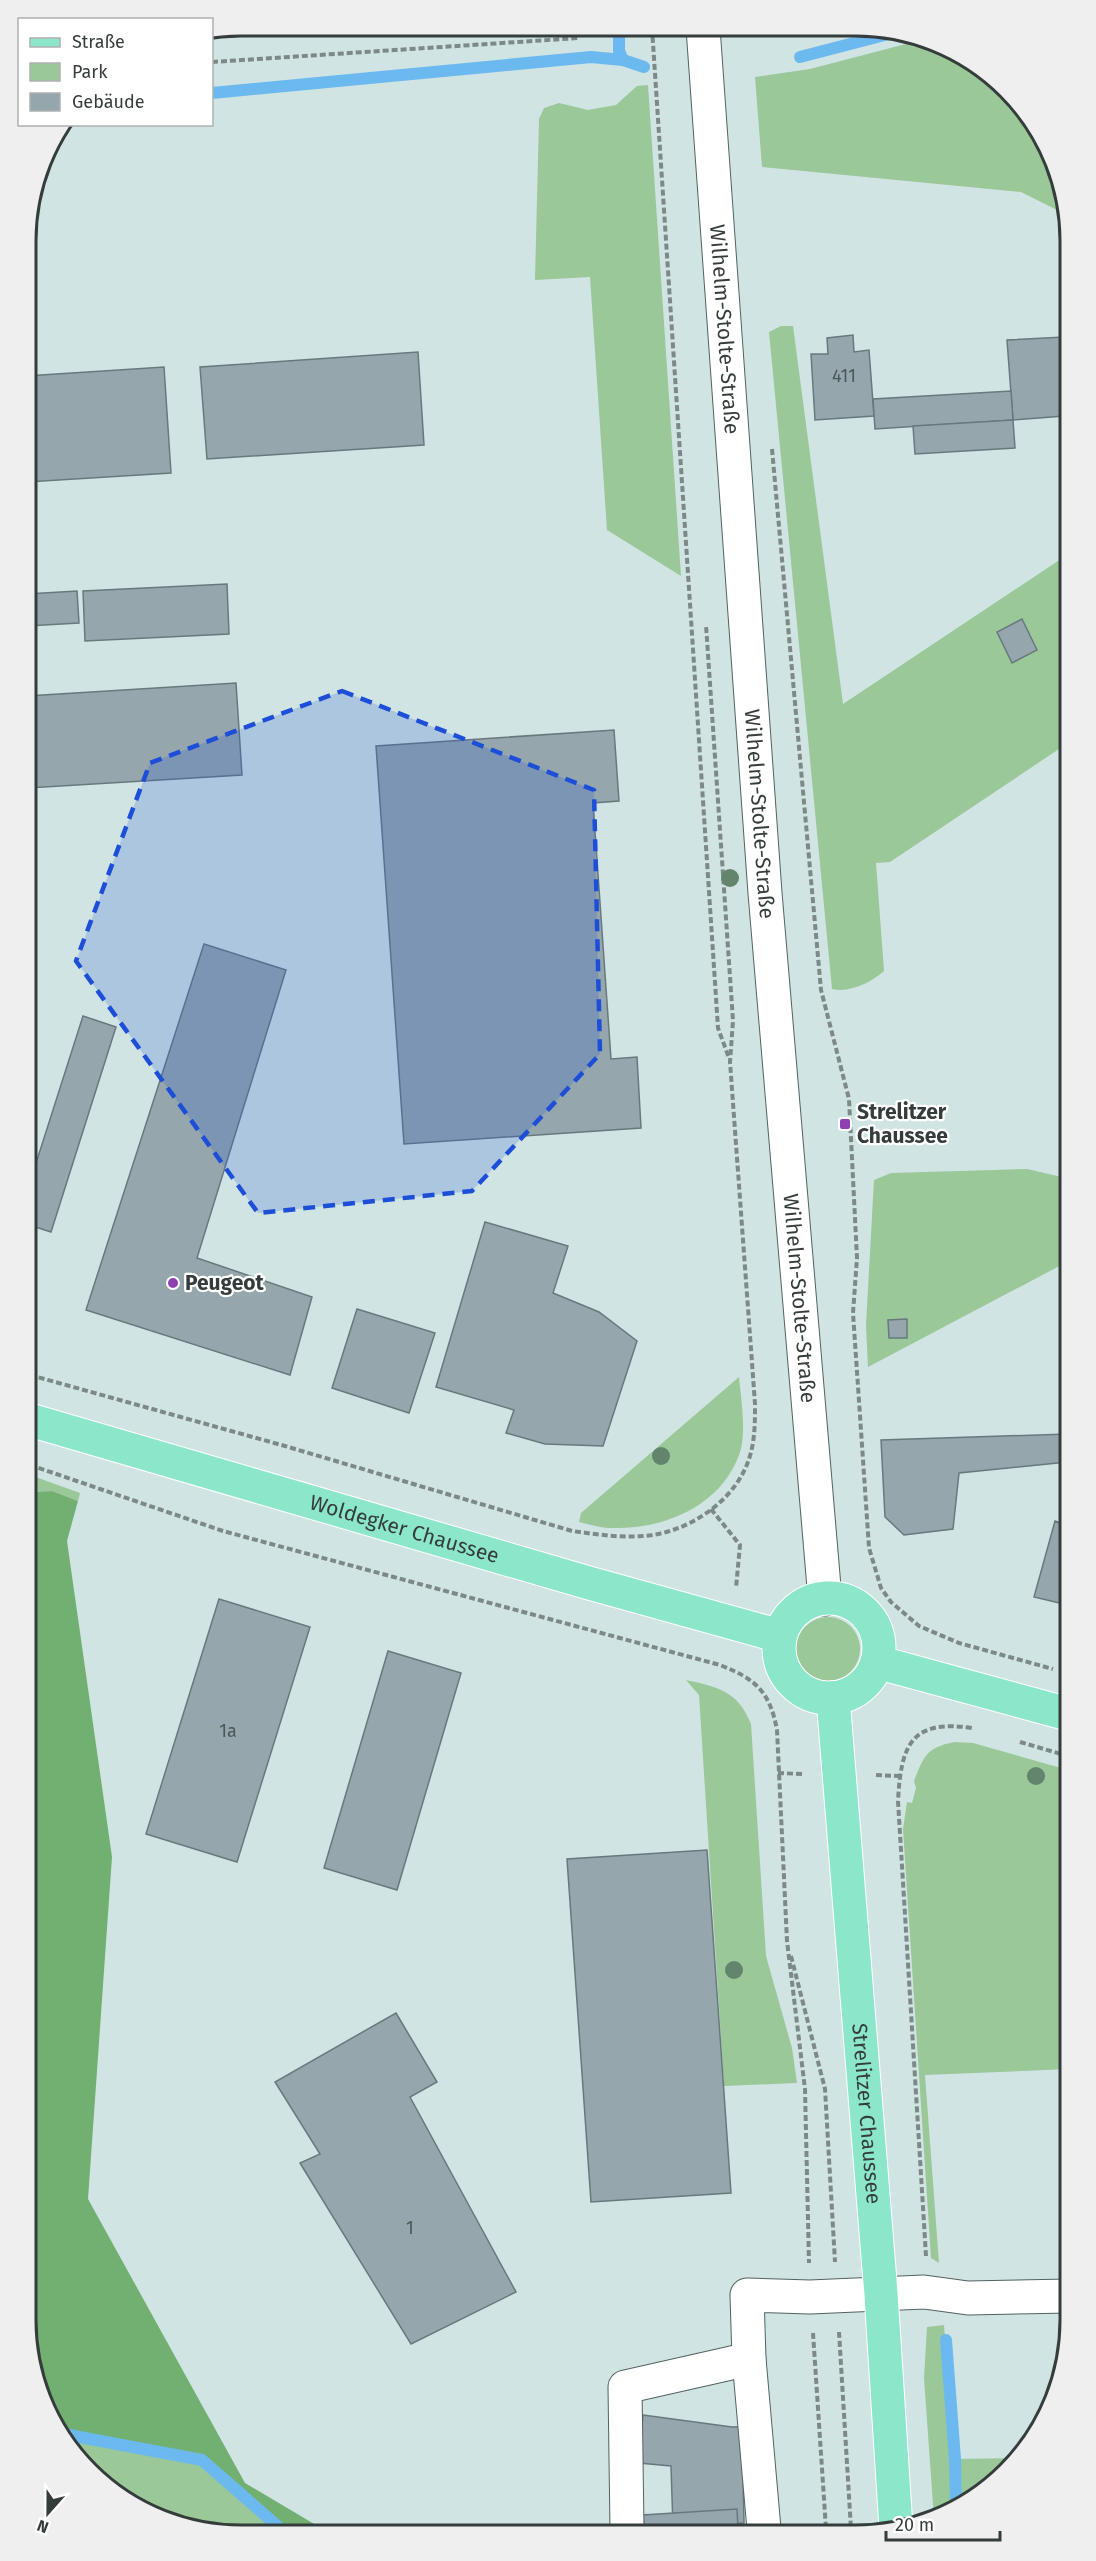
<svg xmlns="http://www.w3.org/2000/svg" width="1096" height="2561" font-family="'Fira Sans',sans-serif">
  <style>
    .green { fill: #9ac898 }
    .forest { fill: #72b071 }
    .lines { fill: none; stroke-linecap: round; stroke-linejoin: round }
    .stream { stroke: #6cb9f0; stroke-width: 12 }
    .building { fill: #95a7ac; stroke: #68797e; stroke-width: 1.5 }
    .minor-casing { stroke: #506261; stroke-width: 35 }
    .major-casing { stroke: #fff; stroke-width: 35 }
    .path { stroke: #7c8988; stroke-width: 4; stroke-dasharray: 6 3; stroke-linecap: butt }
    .minor { stroke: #fff; stroke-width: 33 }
    .major { stroke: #8be6ca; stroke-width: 33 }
    .tree { fill: #63846d }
    .marked { fill: #1d4ed8; fill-opacity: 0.2; stroke: #1d4ed8; stroke-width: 4.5; stroke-dasharray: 12 8; stroke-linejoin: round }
    .poi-dot { fill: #9041b1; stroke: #fff; stroke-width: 2 }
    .labels { text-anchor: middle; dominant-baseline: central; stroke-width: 4.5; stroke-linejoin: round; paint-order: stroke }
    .number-label { font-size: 18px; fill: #4d5858 }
    .street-label { font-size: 21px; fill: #353d3c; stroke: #fff }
    .poi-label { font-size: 21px; font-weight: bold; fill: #353d3c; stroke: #fff; text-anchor: start }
    .rim { fill: none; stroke: #353d3c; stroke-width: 3 }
  </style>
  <rect width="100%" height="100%" fill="#d0e4e3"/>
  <g class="green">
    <polygon points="925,39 951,48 1007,88 1063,185 1063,213 1021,192 762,167 755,77 810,69"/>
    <polygon points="648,85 681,576 607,530 590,277 535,280 539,119 544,108 559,103 588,110 616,105 637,86"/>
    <path d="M781 326H793L843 704 1064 557 1065 745 890 862 876 863 884 971C870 983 850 993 832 989L769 332Z"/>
    <polygon points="1027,1169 1066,1178 1067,1262 868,1367 866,1325 874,1180 891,1173"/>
    <path d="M739 1377C741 1398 747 1435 739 1455 720 1507 662 1530 611 1528 600 1528 589 1524 579 1522L581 1513Z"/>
    <polygon points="30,1475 80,1493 78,1501 52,1491 30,1492"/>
    <circle cx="828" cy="1649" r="32"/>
    <path d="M686 1680C718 1687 738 1691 751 1724L766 1956 792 2048 797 2083 724 2086 699 1695Z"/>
    <path d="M954 1742 973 1743 1068 1770 1069 2069 925 2075 939 2263 931 2258 903 1829 907 1802 912 1803 916 1788 914 1781C924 1756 926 1748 954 1742Z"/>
    <polygon points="944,2325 955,2459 1019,2458 975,2499 934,2518 924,2378 927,2327"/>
    <polygon points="58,2433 202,2460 283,2531 199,2531 99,2482"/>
  </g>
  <polygon class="forest" points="52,1491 78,1501 67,1541 112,1857 88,2199 245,2483 326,2531 283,2531 202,2460 58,2433 33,2376 30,1492"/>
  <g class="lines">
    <g class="stream">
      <polyline points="619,28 619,51 623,60"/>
      <polyline points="800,57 900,31"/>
      <polyline points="212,93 591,57 623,60 644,67"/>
      <polyline points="946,2340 955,2459 956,2508"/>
      <polyline points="58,2433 202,2460 283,2531"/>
    </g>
  </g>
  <g class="building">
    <polygon points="853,335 854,352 869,350 874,416 815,420 811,354 828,354 827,338"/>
    <polygon points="1064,337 1064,416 1013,420 1007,340"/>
    <polygon points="418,352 424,445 207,459 200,367"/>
    <polygon points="164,367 171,473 27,482 26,376"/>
    <polygon points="1011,391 1013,420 875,429 873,399"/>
    <polygon points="1013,420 1015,448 915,454 913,426"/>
    <polygon points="227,584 229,634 85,641 83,591"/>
    <polygon points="77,591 79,623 27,626 27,594"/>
    <polygon points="1022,619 1037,650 1012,663 997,632"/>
    <polygon points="236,683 242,775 28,788 27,696"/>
    <polygon points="614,730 619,801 593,803 611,1059 637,1057 641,1128 404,1144 376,746"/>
    <polygon points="204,944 286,970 197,1258 312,1297 290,1375 86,1310"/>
    <polygon points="83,1016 116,1027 51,1232 29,1225 29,1185"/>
    <polygon points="485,1222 568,1246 553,1293 599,1312 637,1341 603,1446 545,1444 506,1433 514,1410 436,1387"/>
    <polygon points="357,1309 435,1333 409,1413 332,1388"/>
    <polygon points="907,1319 907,1338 889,1338 888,1320"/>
    <polygon points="1067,1434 1067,1462 959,1473 953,1529 904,1535 885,1517 881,1440"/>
    <polygon points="1055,1521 1067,1525 1068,1605 1034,1597"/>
    <polygon points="219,1599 310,1627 237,1862 146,1834"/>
    <polygon points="388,1651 461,1673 397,1890 324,1868"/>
    <polygon points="707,1850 731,2193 591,2202 567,1859"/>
    <polygon points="396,2013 437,2082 410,2097 516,2292 411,2344 300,2163 320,2154 275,2082"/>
    <polygon points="643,2415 732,2427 768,2426 743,2475 744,2523 673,2528 671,2466 639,2463"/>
    <polygon points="737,2509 738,2529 644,2529 643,2515"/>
  </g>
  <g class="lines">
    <defs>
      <g id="minor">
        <path id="s1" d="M703 28 765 893 825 1599"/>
        <polyline points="749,2359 764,2529"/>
        <polyline points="627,2530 625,2387 749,2359 747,2295 810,2297 924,2292 968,2298 1070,2296"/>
      </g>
      <g id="major">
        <path id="s2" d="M30 1420 589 1583 780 1636"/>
        <circle cx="829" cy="1648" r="50"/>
        <polyline points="877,1662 1068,1714"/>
        <path id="s3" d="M833 1698 881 2294 896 2528"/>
      </g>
    </defs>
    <use href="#minor" class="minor-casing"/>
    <use href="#major" class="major-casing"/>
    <g class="path">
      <polyline points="652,28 718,1028 729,1058"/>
      <polyline points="212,62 579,38 580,28"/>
      <polyline points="772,449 821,990 849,1099 857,1258 853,1313 869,1548 881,1588 891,1602 919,1626 959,1643 1053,1669"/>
      <path d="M30 1375 285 1446 572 1531C595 1534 618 1538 642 1536 686 1534 735 1502 749 1459 755 1441 755 1423 755 1404L730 1062 733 1021 706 625"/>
      <path d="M30 1465 223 1531 720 1665C756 1679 770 1692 777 1730L787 1941 805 2089 809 2263"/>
      <polyline points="711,1509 740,1545 736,1588"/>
      <polyline points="1020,1742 1068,1756"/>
      <polyline points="778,1773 802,1774"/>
      <polyline points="876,1775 899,1776"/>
      <polyline points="791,1956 825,2089 835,2262"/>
      <path d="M926 2256 898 1801C901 1745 911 1719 972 1728"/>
      <polyline points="839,2332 851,2529"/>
      <polyline points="813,2333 826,2529"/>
    </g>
    <use href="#minor" class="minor"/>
    <use href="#major" class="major"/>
  </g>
  <g class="tree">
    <circle cx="730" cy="878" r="9"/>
    <circle cx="661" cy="1456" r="9"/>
    <circle cx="1036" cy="1776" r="9"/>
    <circle cx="734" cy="1970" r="9"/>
  </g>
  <path class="marked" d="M342 691 594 790 600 1054 472 1191 258 1213 76 961 150 763Z"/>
  <g class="poi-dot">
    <rect x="839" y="1118" width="12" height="12" rx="3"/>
    <circle cx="173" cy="1283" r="6"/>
  </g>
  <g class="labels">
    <g class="number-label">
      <text x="844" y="376">411</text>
      <text x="228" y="1731">1a</text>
      <text x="410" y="2228">1</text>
    </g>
    <g class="street-label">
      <text stroke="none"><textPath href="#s1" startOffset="302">Wilhelm-Stolte-Straße</textPath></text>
      <text stroke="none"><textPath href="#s1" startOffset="788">Wilhelm-Stolte-Straße</textPath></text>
      <text stroke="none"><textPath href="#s1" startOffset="1274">Wilhelm-Stolte-Straße</textPath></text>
      <text stroke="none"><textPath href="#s2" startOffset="390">Woldegker Chaussee</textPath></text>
      <text stroke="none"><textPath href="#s3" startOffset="417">Strelitzer Chaussee</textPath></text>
    </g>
    <g class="poi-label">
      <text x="857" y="1112">Strelitzer<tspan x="857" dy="24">Chaussee</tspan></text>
      <text x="185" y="1283">Peugeot</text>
    </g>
  </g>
  <path d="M0 0H1096V2561H0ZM241 36H855A205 205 0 0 1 1060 241V2320A205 205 0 0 1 855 2525H241A205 205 0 0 1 36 2320V241A205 205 0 0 1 241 36Z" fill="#efefef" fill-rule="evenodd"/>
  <path class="rim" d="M241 36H855A205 205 0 0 1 1060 241V2320A205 205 0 0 1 855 2525H241A205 205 0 0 1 36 2320V241A205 205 0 0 1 241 36Z"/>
  <rect x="18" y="18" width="195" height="108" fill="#ffffff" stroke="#aeb1b1" stroke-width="1.5"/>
  <rect x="30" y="38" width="30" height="9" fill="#8be6ca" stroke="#aeb1b1" stroke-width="1.5"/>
  <text x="72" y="48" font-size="18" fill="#353d3c">Straße</text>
  <rect x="30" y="63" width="30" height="18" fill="#9ac898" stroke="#aeb1b1" stroke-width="1.5"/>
  <text x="72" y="78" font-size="18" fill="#353d3c">Park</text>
  <rect x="30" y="93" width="30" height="18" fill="#95a7ac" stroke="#aeb1b1" stroke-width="1.5"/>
  <text x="72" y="108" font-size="18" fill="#353d3c">Gebäude</text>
  <g transform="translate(48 2513) rotate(201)" stroke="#ffffff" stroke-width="4.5" paint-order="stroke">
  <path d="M0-4.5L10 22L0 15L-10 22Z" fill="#353d3c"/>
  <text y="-9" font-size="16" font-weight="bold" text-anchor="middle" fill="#353d3c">N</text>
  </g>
  <path d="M886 2531v9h114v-9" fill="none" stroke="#353d3c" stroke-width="3"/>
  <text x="895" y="2531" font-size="18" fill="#353d3c" stroke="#ffffff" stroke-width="4.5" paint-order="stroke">20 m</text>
</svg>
